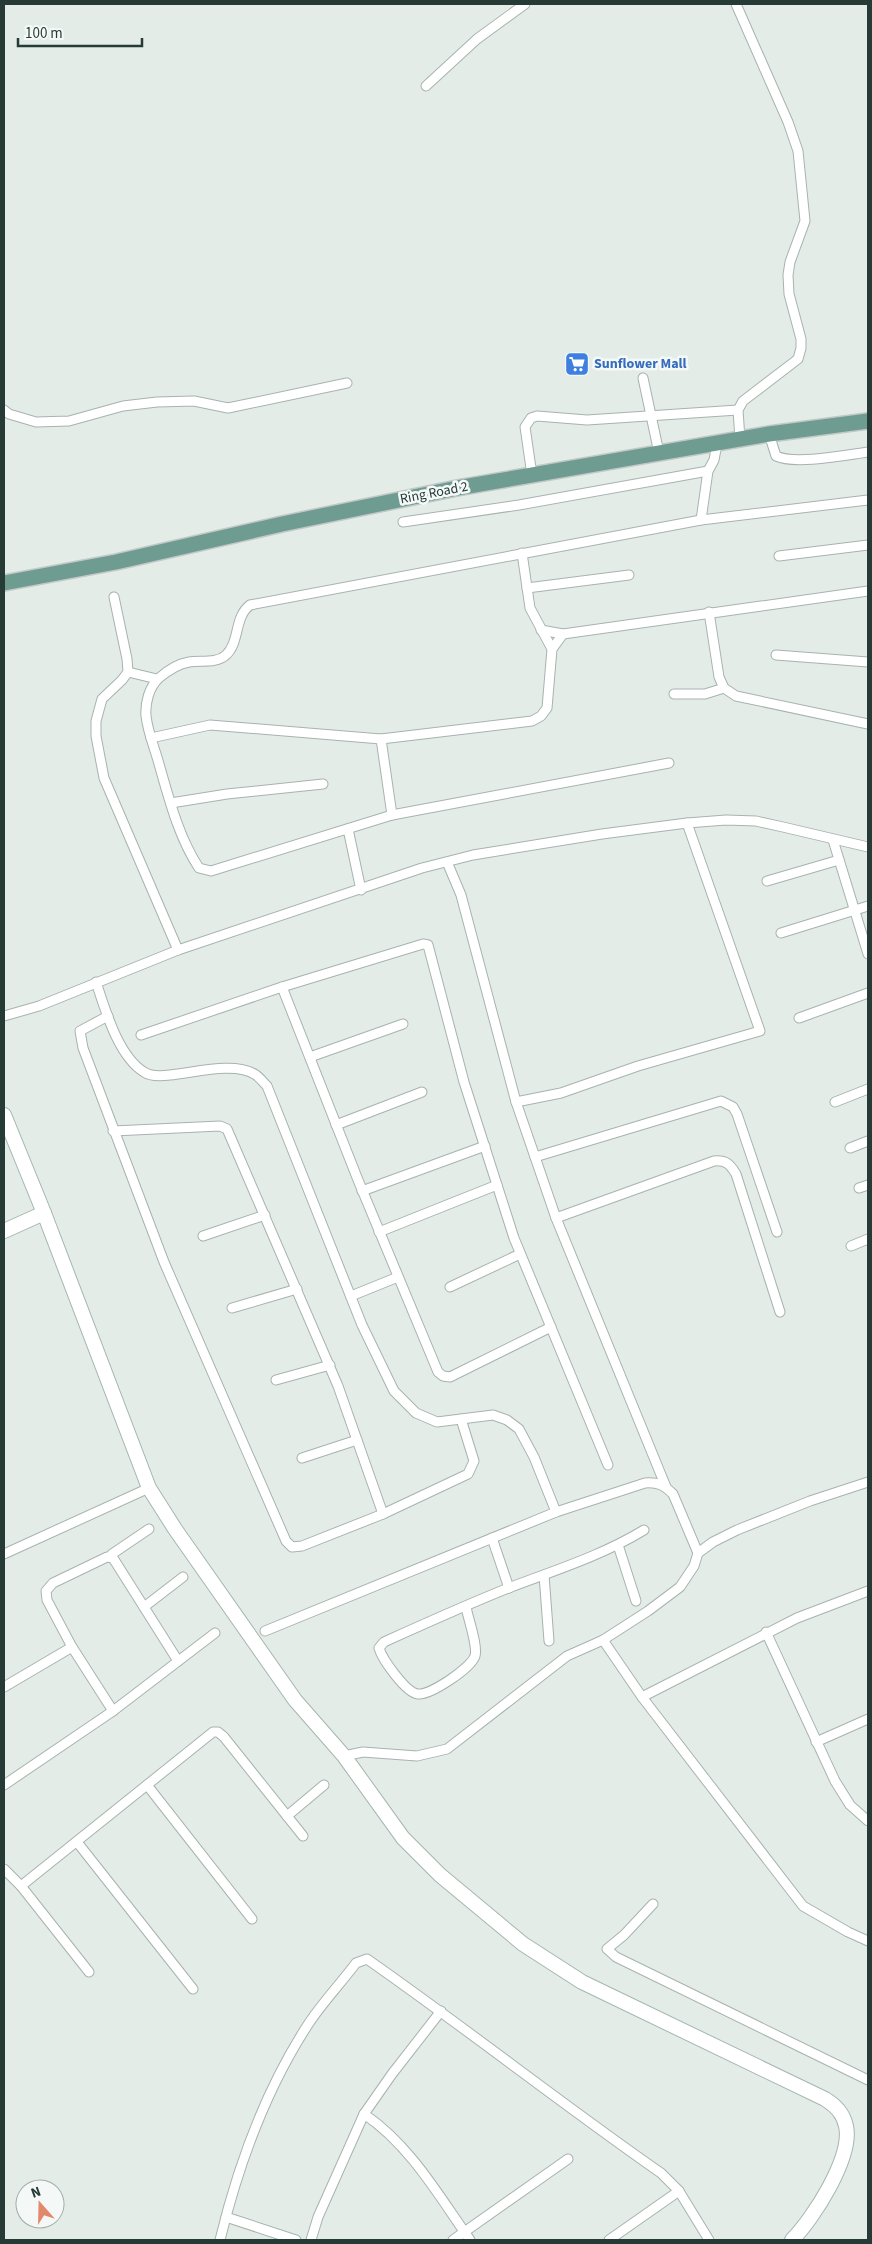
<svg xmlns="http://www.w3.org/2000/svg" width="872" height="2244" font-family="'Source Sans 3',sans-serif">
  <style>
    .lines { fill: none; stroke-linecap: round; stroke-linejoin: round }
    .street-casing { stroke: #a7b3af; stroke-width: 11 }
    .secondary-casing { stroke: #a4b6b0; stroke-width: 16 }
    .primary-casing { stroke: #c2c8c7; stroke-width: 18 }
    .street { stroke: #fff; stroke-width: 9 }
    .secondary { stroke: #fff; stroke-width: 14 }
    .primary { stroke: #6e9c90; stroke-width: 15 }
    .labels { text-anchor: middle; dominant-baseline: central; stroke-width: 5; stroke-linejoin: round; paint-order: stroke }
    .shop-label { font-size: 14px; font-weight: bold; fill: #366cbe; stroke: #f4f9f7; text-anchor: start }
    .street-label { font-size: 14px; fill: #263b36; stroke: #f4f9f7 }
  </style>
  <rect width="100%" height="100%" fill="#e4ece8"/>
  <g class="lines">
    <defs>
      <g id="street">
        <polyline points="736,4 788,122 798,151 805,221 790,262 788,275 789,294 801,339 801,348 798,359 743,401 738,410 740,439"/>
        <polyline points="426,86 477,39 525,4"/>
        <polyline points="643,378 659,453"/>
        <polyline points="4,410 9,414 36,422 69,421 123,406 157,402 194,401 228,408 347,383"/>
        <path d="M769 434 776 456C794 465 846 455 868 452"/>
        <polyline points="532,475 525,427 531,418 537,416 587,420 738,410"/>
        <polyline points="701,520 708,471 714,460 717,444"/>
        <polyline points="403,522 519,505 708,471"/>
        <polyline points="522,553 530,608 552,649"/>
        <polyline points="779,556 868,545"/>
        <polyline points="527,588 629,575"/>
        <polyline points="114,597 127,659 128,672 122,680 102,699 96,721 96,736 104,778 178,950"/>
        <polyline points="709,612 719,677 724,688 736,696 868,724"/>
        <polyline points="541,630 563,634 868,591"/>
        <polyline points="776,655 868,662"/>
        <polyline points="128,672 157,679"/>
        <polyline points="674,694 705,694 724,688"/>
        <polyline points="151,738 210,725 381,739 532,721 541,716 547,708 552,649 563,634"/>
        <polyline points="381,739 392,815"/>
        <path d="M669 763 392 815 211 871 199 868C179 838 169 799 159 764 155 749 148 733 146 716 145 703 149 687 159 678 167 671 178 664 189 662 201 660 216 664 226 655 240 642 234 617 250 605L701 520 868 500"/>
        <polyline points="171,803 227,794 323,784"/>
        <polyline points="348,829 361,890"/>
        <polyline points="833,840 868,954"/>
        <polyline points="447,862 461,895 516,1102 535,1157 556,1218 666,1487"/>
        <polyline points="767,881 839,860"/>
        <polyline points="781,933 868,906"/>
        <path d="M96 982C105 1009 118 1056 144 1072 151 1077 162 1076 170 1075 194 1073 235 1061 256 1075 260 1078 264 1083 267 1086L362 1325 394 1391 416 1413 437 1422 493 1415 507 1420 519 1429 534 1457 556 1512"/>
        <polyline points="282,987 358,1180 438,1372 443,1376 450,1377 551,1327"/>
        <polyline points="4,1016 39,1006 178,950 422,868 473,855 602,834 687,823 726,820 756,821 783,827 868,847"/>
        <polyline points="108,1016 80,1031 83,1048 164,1262 286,1541 292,1547 302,1546 383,1514 468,1474 474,1461 461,1419"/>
        <polyline points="799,1018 868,993"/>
        <polyline points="141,1035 282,987 423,944 428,945 464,1082 514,1238 608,1465"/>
        <polyline points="310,1057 403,1024"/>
        <polyline points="516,1102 561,1093 638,1066 760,1031 687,823"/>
        <polyline points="835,1102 868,1089"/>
        <polyline points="336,1125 422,1092"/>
        <polyline points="113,1131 220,1126 227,1129 338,1386 383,1514"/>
        <polyline points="850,1148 868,1141"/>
        <polyline points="535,1157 721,1101 733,1107 737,1114 777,1232"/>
        <polyline points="859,1188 868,1185"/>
        <polyline points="362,1191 485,1146"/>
        <path d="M556 1218 714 1161C726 1160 730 1164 736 1174L780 1312"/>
        <polyline points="379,1232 497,1185"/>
        <polyline points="203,1236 265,1215"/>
        <polyline points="851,1246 868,1239"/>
        <polyline points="450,1287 520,1254"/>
        <polyline points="351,1296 398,1277"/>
        <polyline points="232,1308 297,1289"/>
        <polyline points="276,1380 330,1365"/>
        <polyline points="302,1458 357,1440"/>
        <polyline points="492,1538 509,1588"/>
        <polyline points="618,1545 636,1601"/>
        <polyline points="4,1554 149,1488"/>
        <polyline points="110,1557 112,1554 149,1529"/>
        <polyline points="544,1575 549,1641"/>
        <polyline points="144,1607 183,1577"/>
        <path d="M466 1607C468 1618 478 1646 475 1656 471 1668 431 1695 418 1694 406 1693 382 1659 379 1648L384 1642C426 1623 468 1604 511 1587 556 1570 603 1555 644 1530"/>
        <path d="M265 1631 556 1512 645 1483C658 1482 664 1485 673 1494L698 1553"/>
        <polyline points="766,1632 835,1781 850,1805 868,1821"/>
        <polyline points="603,1640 642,1697 803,1906 848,1932 868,1941"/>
        <polyline points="4,1687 72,1647"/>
        <polyline points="642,1697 797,1618 868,1591"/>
        <polyline points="113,1711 72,1647 47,1600 46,1591 53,1583 107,1557 113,1558 178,1661"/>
        <polyline points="816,1742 868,1719"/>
        <polyline points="344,1756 363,1752 417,1756 447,1749 567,1656 603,1640 648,1611 680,1587 694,1566 698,1553 713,1542 737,1530 810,1501 868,1482"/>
        <polyline points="4,1785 113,1711 215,1633"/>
        <polyline points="147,1785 252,1919"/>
        <polyline points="287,1816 324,1785"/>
        <polyline points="77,1842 193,1989"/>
        <polyline points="4,1869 21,1886 89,1972"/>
        <polyline points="21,1886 213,1732 218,1732 224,1737 303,1836"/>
        <polyline points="653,1904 624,1935 607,1949 616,1957 868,2080"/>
        <path d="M364 2114C410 2145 439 2196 470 2240"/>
        <polyline points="226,2217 296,2240"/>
        <path d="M220 2240C238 2166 267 2087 309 2023 323 2002 341 1983 356 1963L367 1959C467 2029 562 2104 661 2173L679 2191 709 2240"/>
        <polyline points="311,2240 318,2217 364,2114 392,2074 441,2011"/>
        <polyline points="453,2240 568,2159"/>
        <polyline points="609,2240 679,2191"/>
      </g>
      <g id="secondary">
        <path d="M4 1115 44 1213 149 1488 175 1529 295 1700 344 1756 403 1838 440 1875 523 1944 582 1982 825 2099C836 2106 843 2113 846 2126 853 2157 813 2219 792 2240"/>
        <polyline points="4,1231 44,1213"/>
      </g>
      <polyline id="primary" points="4,583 116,562 282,524 457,488 769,434 868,421"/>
    </defs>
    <use href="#street" class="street-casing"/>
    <use href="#secondary" class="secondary-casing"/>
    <use href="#primary" class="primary-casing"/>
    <use href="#street" class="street"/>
    <use href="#secondary" class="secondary"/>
    <use href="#primary" class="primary"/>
  </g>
  <defs>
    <symbol id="supermarket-square" viewBox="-11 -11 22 22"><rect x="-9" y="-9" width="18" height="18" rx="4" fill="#3f7fe0" stroke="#f4f9f7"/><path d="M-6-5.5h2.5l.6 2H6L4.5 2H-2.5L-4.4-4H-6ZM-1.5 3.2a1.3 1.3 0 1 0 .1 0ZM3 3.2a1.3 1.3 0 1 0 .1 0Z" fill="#fff"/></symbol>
  </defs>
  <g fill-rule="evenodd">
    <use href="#supermarket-square" x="563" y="350" width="28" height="28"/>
  </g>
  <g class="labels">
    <g class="shop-label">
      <text x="594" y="364">Sunflower Mall</text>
    </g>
    <g class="street-label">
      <text transform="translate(434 493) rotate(-11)">Ring Road 2</text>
    </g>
  </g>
  <rect width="872" height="2244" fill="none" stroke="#263b36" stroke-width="10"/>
  <g transform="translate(40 2204) rotate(340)"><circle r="24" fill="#f4f9f7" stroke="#a2adaa"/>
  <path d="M0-4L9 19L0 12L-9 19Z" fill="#e2896c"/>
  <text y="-8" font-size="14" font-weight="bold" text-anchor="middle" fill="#263b36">N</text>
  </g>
  <path d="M18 38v8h124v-8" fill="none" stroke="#263b36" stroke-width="2.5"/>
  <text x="25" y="38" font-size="15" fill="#263b36" stroke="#f4f9f7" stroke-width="4" paint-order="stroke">100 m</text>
</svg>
